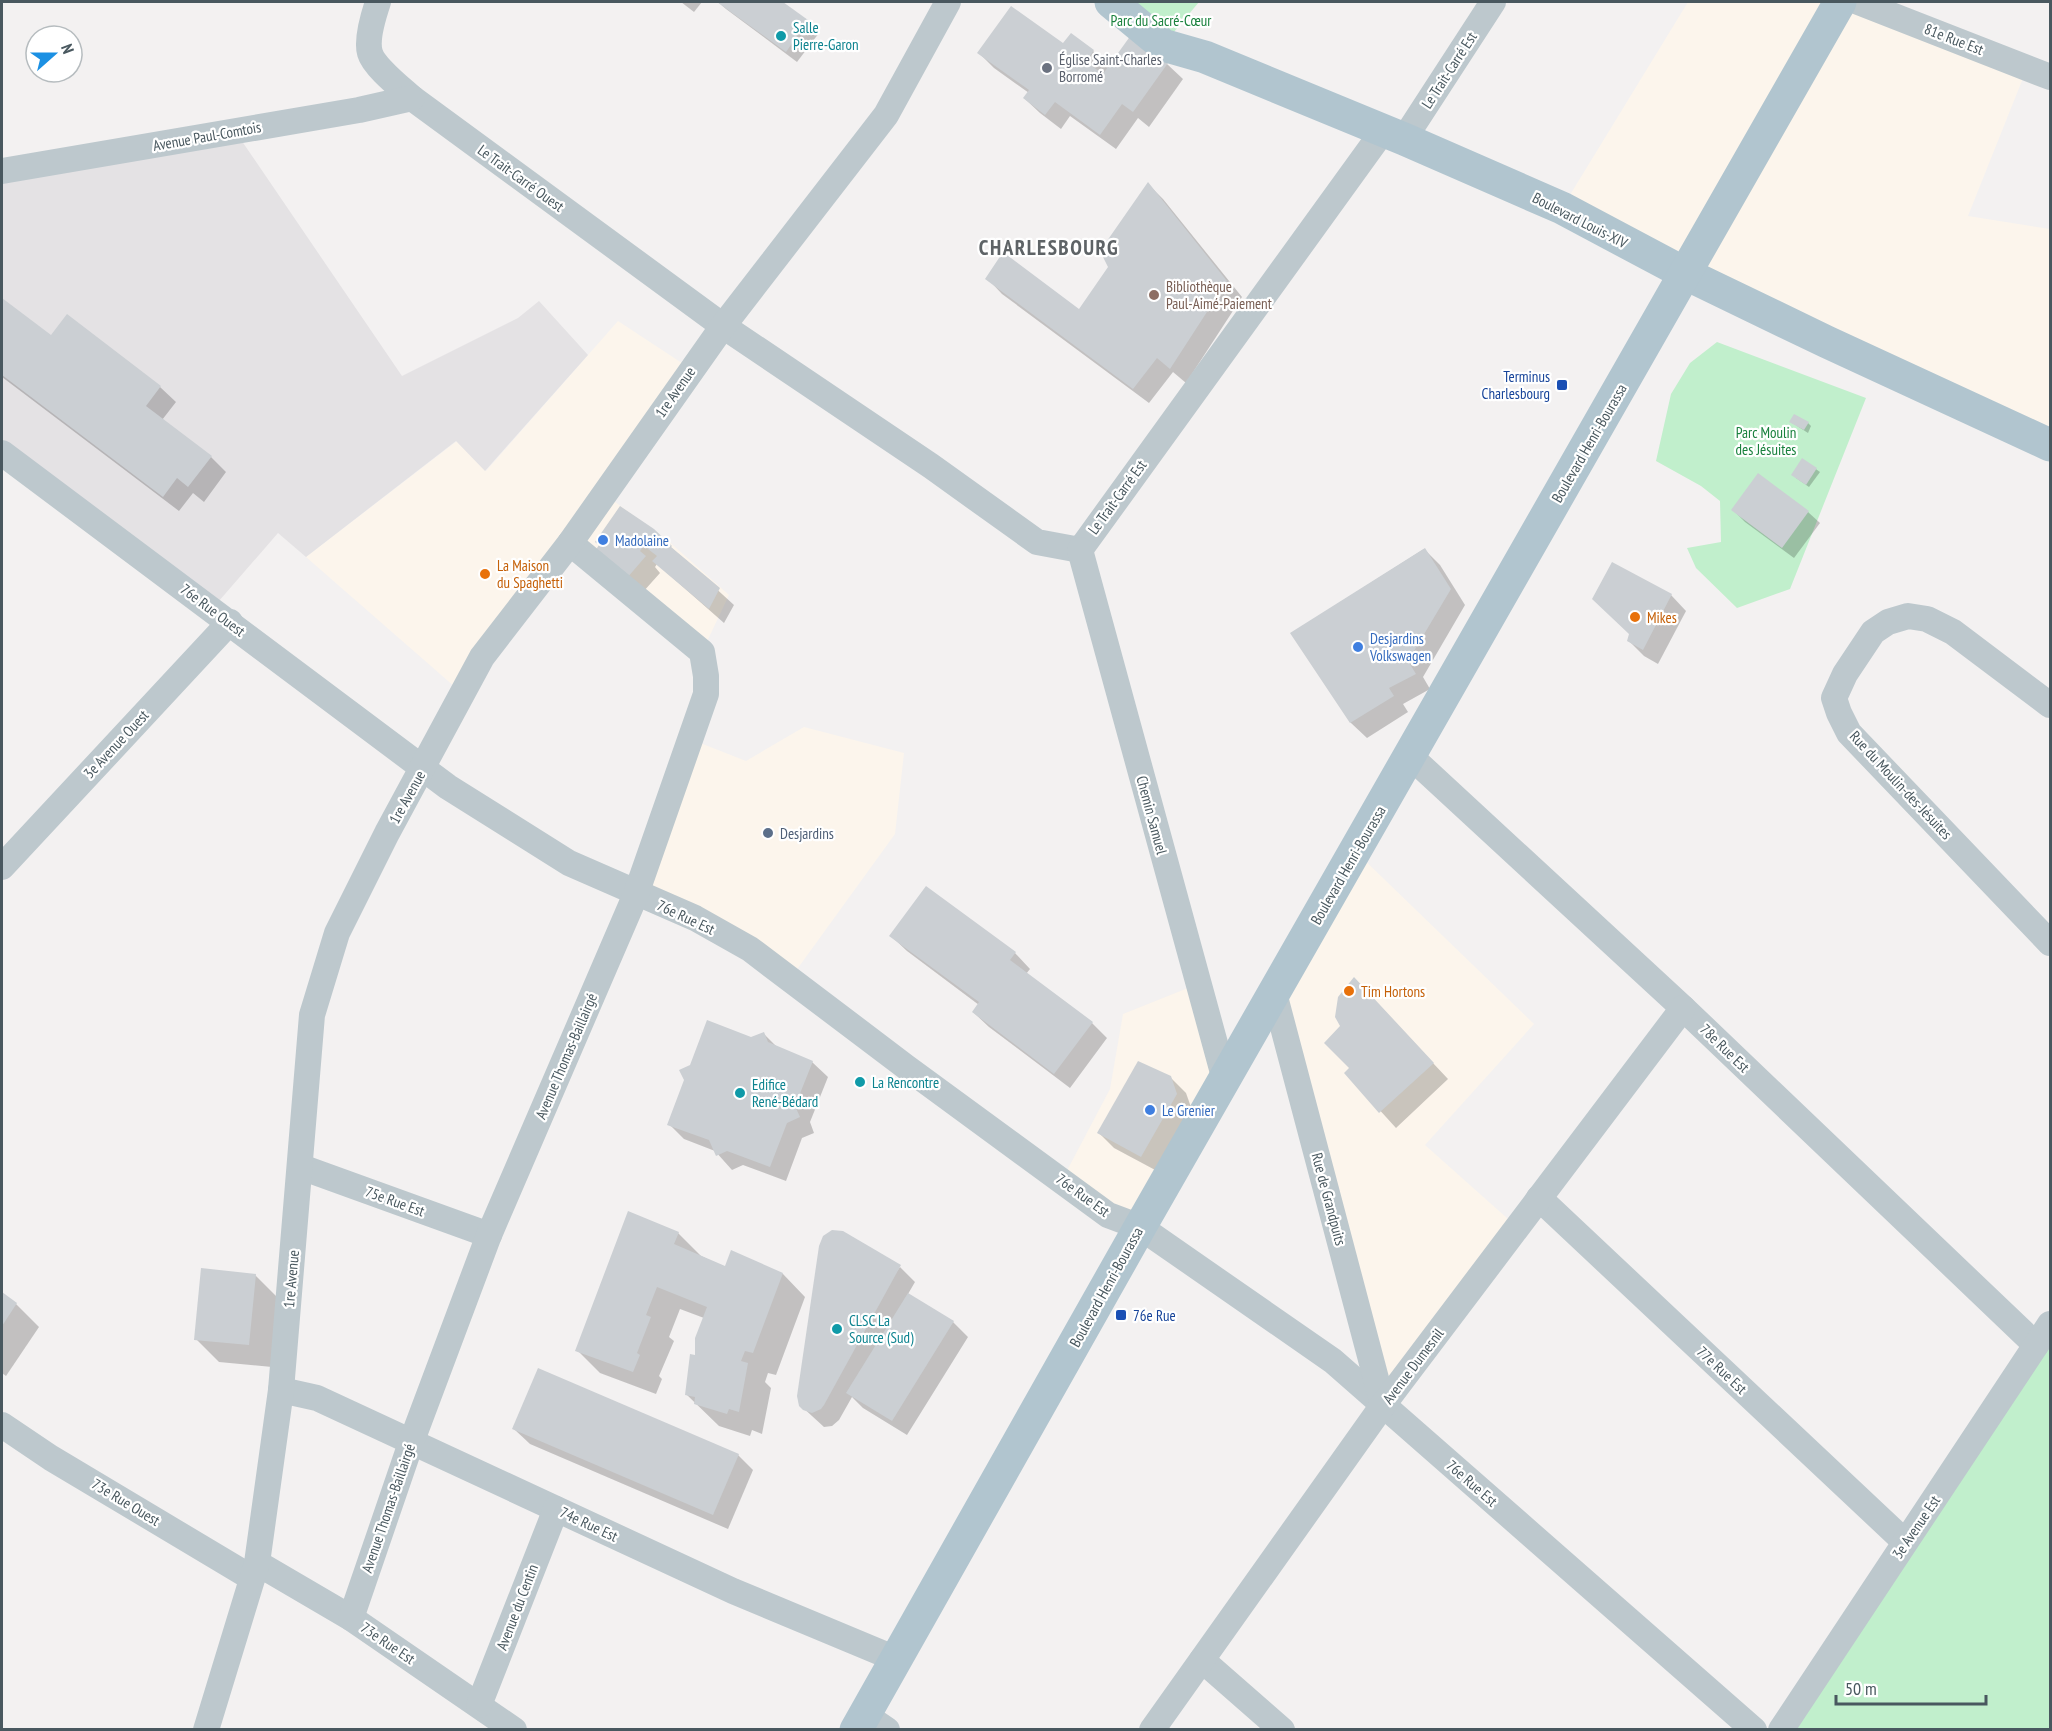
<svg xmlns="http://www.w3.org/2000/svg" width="2052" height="1731" font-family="'PT Sans Narrow',sans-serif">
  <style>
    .commercial { fill: #fcf5ec }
    .education { fill: #e4e2e4 }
    .green { fill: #c1efcc }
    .shadow { fill: #0003 }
    .building { fill: #cbcfd3 }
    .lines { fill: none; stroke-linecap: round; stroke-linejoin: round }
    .minor { stroke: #bdc8cd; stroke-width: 26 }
    .major { stroke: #b1c5cf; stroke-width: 33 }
    .culture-dot { fill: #0f9aa8; stroke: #fff; stroke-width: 2 }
    .worship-dot { fill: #6b7280; stroke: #fff; stroke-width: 2 }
    .education-dot { fill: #8d6e63; stroke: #fff; stroke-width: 2 }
    .transit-dot { fill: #1a4fb4; stroke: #fff; stroke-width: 2 }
    .shop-dot { fill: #3f7fe0; stroke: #fff; stroke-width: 2 }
    .food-dot { fill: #e8710a; stroke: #fff; stroke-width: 2 }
    .service-dot { fill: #5c6f8a; stroke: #fff; stroke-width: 2 }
    .labels { text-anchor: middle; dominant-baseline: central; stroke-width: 4.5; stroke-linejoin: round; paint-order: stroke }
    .park-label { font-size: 15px; fill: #19813d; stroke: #fff }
    .culture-label { font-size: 15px; fill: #0d838f; stroke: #fff; text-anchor: start }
    .street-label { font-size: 15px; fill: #49585f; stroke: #fff }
    .worship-label { font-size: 15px; fill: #5b616d; stroke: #fff; text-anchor: start }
    .education-label { font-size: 15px; fill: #785e54; stroke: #fff; text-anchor: start }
    .transit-label { font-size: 15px; fill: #164399; stroke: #fff; text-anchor: end }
    .shop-label { font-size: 15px; fill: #366cbe; stroke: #fff; text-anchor: start }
    .food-label { font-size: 15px; fill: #c56008; stroke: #fff; text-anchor: start }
    .service-label { font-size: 15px; fill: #4e5e75; stroke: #fff; text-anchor: start }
    .district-label { font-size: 21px; font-weight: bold; letter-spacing: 1.5px; fill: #5e6366; stroke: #fff }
  </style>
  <rect width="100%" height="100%" fill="#f3f1f1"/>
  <g class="commercial">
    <polygon points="1688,2 1858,2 2027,68 1968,216 2050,229 2050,445 1562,208"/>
    <polygon points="618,321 691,369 604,494 666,539 729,595 702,652 570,544 463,694 306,557 457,441 486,471"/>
    <polygon points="804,727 904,753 895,834 790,979 636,894 690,739 746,761"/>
    <polygon points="1355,851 1534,1024 1425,1145 1517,1227 1383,1405 1274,994"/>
    <polygon points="1198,984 1225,1080 1140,1227 1062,1180 1110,1089 1123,1014"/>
  </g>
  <polygon class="education" points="235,131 402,376 518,318 539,301 588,355 485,471 456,441 306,557 278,533 212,609 2,453 2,171"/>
  <g class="green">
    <polygon points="1111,2 1199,2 1163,45"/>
    <polygon points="1717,342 1866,398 1790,589 1737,608 1696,568 1687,548 1721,542 1720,501 1701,486 1656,461 1671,394 1690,363"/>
    <polygon points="2050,1324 2050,1729 1781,1730"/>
  </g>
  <g class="shadow">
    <polygon points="681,2 702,2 694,12"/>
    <polygon points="718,2 780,2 807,21 819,33 797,62 726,9"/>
    <polygon points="1071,35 1093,51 1109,67 1131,38 1167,64 1183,79 1149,127 1138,118 1116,149 1070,116 1061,129 1040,113 1024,98 1029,93 994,68 979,53 1063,45"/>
    <polygon points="1148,184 1163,199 1242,297 1186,383 1173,372 1149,403 1002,294 987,278 1080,311 1110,267"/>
    <polygon points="2,300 52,337 67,316 160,387 176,402 162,420 211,457 226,472 204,502 193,493 179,511 2,377"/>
    <polygon points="1791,422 1808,423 1811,426 1808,433"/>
    <polygon points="1803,460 1820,472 1809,487 1796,478"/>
    <polygon points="1759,475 1808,512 1820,523 1794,558 1745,522 1733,510"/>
    <polygon points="653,531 734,605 724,623 657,564 655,567 660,573 643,592 612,566"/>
    <polygon points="1424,549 1440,565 1465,605 1423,677 1430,689 1403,704 1408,712 1367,738 1351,723 1292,633"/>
    <polygon points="1671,595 1686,611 1658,664 1644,656 1629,641 1630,634"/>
    <polygon points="891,936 1015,953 1030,969 1026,974 1092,1023 1107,1038 1070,1088 989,1027 973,1012 979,1005 907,951"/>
    <polygon points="1369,995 1448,1079 1396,1128 1346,1073 1351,1069"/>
    <polygon points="763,1033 778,1048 812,1062 828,1077 810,1122 814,1133 802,1138 786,1181 743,1165 732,1170 715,1151 684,1139 669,1124 751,1038"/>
    <polygon points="1170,1077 1186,1093 1192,1110 1157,1171 1114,1148 1099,1133"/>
    <polygon points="678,1233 701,1256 726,1268 783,1274 805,1297 776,1375 768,1373 765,1382 771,1388 762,1434 752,1430 750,1436 719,1426 687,1395 704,1318 680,1309 669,1337 674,1341 659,1376 662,1379 656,1394 600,1373 577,1350"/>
    <polygon points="900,1267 915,1282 908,1294 953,1322 968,1337 907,1435 863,1408 852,1397 839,1420 832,1426 824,1427 800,1405"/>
    <polygon points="255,1275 278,1298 272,1367 219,1362 196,1339"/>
    <polygon points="2,1294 16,1304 39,1327 6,1376 2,1373"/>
    <polygon points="514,1429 738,1455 753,1470 728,1529 530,1444"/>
  </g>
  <g class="building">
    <polygon points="717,2 783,2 808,20 786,52"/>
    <polygon points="1011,6 1063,43 1071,33 1094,50 1086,62 1103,74 1131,35 1168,63 1133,112 1122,104 1100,135 1055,102 1045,115 1023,98 1029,90 977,53"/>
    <polygon points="1148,182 1227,281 1170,369 1157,358 1133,389 985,279 1003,252 1079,309 1108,267 1100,251"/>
    <polygon points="2,298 51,335 67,314 161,386 146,406 212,456 188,487 177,478 163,497 2,375"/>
    <polygon points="1794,414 1809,422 1804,430 1789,422"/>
    <polygon points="1802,458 1817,468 1806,485 1791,475"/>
    <polygon points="1758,473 1809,511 1782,548 1731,510"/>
    <polygon points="620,506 654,529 672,546 671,547 720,588 709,609 652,561 657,556 644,546 640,551 646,556 627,578 595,551 599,545 595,542"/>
    <polygon points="1425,548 1451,589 1408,661 1416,674 1389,688 1394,696 1350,723 1290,633"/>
    <polygon points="1612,562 1672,594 1643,650 1627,641 1629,634 1592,599"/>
    <polygon points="926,886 1016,952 1010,960 1093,1022 1054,1074 972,1012 979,1002 889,936"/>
    <polygon points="1354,977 1434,1063 1379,1113 1344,1073 1349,1068 1324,1043 1340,1026 1335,1017 1338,997"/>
    <polygon points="707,1020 751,1037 764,1032 768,1042 813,1061 795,1106 800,1117 787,1123 770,1167 727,1151 716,1156 709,1140 667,1125 684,1080 679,1070 690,1065"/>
    <polygon points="1138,1061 1171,1076 1177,1094 1141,1157 1097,1133"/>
    <polygon points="628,1211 679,1232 674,1244 725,1266 731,1250 783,1273 753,1353 745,1351 741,1361 748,1363 739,1412 729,1409 727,1414 694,1404 695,1397 685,1395 690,1354 695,1355 695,1338 707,1307 657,1287 646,1315 651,1317 637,1353 640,1355 633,1372 575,1351"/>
    <polygon points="832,1230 843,1231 901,1265 824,1405 821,1409 812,1413 803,1410 799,1406 797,1396 819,1246 823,1236"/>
    <polygon points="201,1268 256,1274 249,1345 194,1340"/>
    <polygon points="2,1292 17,1303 2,1326"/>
    <polygon points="908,1293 954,1321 892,1421 846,1393"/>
    <polygon points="538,1368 739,1454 713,1515 512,1429"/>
  </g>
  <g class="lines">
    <g class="minor">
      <path d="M378 2C374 14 366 40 370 53 374 67 401 88 412 98L723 326 931 466 1037 542 1080 550 1383 131"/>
      <polyline points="1858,2 2050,77"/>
      <polyline points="1404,139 1493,2"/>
      <polyline points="2,171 359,110 412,98"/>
      <polyline points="2,453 448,787 569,863 695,918 750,949 906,1067 1108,1215 1140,1227 1333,1361 1754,1730"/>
      <polyline points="1080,550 1225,1080"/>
      <polyline points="2050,705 1953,632 1927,619 1908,616 1888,622 1873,632 1845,674 1834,698 1839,713 1849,733 2050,943"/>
      <polyline points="1410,756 1683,1008 2036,1345"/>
      <polyline points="2,867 230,622"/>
      <polyline points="1274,993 1383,1405"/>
      <polyline points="301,1167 489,1235"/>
      <polyline points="1539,1198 1905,1542"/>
      <polyline points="281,1390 317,1398 733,1591 896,1659"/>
      <polyline points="2,1425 51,1458 252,1578"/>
      <polyline points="257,1563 351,1618 514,1730"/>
      <polyline points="351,1618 411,1443 489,1235 636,894 706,694 706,676 702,652 570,543"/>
      <polyline points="1202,1660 1282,1730"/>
      <polyline points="479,1705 556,1509"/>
      <polyline points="865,1715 887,1730"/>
      <polyline points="206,1730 257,1563 281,1390 312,1015 337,933 387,833 482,657 570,543 723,326 886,115 948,2"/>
      <polyline points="1152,1730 1383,1405 1683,1008"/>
      <polyline points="1781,1730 2050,1324"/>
    </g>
    <g class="major">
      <polyline points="1111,2 1163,45 1205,57 1404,139 1562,208 1686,274 1827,342 2050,445"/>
      <polyline points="856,1730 1140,1227 1840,2"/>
    </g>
  </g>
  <g class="culture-dot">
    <circle cx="781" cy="36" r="6"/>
    <circle cx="860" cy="1082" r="6"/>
    <circle cx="740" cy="1093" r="6"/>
    <circle cx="837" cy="1329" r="6"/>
  </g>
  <circle class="worship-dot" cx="1047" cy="68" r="6"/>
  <circle class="education-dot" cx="1154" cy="295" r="6"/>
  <g class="transit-dot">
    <rect x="1556" y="379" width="12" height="12" rx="3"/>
    <rect x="1115" y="1309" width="12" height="12" rx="3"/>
  </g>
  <g class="shop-dot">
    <circle cx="603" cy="540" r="6"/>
    <circle cx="1358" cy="647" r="6"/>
    <circle cx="1150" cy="1110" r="6"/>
  </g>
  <g class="food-dot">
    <circle cx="485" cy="574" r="6"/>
    <circle cx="1635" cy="617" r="6"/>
    <circle cx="1349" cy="991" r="6"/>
  </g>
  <circle class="service-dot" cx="768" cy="833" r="6"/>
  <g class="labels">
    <g class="park-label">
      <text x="1161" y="20">Parc du Sacré-Cœur</text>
      <text x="1766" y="432">Parc Moulin<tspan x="1766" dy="17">des Jésuites</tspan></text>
    </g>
    <g class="culture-label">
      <text x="793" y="27">Salle<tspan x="793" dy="17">Pierre-Garon</tspan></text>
      <text x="872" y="1082">La Rencontre</text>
      <text x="752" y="1084">Edifice<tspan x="752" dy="17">René-Bédard</tspan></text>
      <text x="849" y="1320">CLSC La<tspan x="849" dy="17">Source (Sud)</tspan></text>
    </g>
    <g class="street-label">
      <text transform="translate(1954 39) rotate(21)">81e Rue Est</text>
      <text transform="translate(1449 70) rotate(-57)">Le Trait-Carré Est</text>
      <text transform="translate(207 136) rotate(-10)">Avenue Paul-Comtois</text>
      <text transform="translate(521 178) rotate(36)">Le Trait-Carré Ouest</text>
      <text transform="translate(1580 220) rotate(27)">Boulevard Louis-XIV</text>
      <text transform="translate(675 392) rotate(-55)">1re Avenue</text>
      <text transform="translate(1589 443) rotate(-60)">Boulevard Henri-Bourassa</text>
      <text transform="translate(1117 497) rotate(-54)">Le Trait-Carré Est</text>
      <text transform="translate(213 610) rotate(37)">76e Rue Ouest</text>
      <text transform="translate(116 744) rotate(-47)">3e Avenue Ouest</text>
      <text transform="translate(1901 785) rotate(47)">Rue du Moulin-des-Jésuites</text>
      <text transform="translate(407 797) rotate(-61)">1re Avenue</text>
      <text transform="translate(1152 815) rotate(75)">Chemin Samuel</text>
      <text transform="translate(1348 865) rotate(-60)">Boulevard Henri-Bourassa</text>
      <text transform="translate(686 917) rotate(25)">76e Rue Est</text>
      <text transform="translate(1725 1048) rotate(44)">78e Rue Est</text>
      <text transform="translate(566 1056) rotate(-67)">Avenue Thomas-Baillairgé</text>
      <text transform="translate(1083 1195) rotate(36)">76e Rue Est</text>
      <text transform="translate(1329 1199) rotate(75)">Rue de Grandpuits</text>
      <text transform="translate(395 1201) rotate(20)">75e Rue Est</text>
      <text transform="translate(291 1279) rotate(-85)">1re Avenue</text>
      <text transform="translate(1106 1287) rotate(-61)">Boulevard Henri-Bourassa</text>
      <text transform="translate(1413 1366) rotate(-53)">Avenue Dumesnil</text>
      <text transform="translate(1722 1370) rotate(43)">77e Rue Est</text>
      <text transform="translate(1472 1483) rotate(41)">76e Rue Est</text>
      <text transform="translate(126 1502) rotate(31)">73e Rue Ouest</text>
      <text transform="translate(388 1508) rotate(-71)">Avenue Thomas-Baillairgé</text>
      <text transform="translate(589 1524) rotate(25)">74e Rue Est</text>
      <text transform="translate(1916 1527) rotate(-56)">3e Avenue Est</text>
      <text transform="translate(517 1607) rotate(-69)">Avenue du Centin</text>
      <text transform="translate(388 1643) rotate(34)">73e Rue Est</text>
    </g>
    <g class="worship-label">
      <text x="1059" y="59">Église Saint-Charles<tspan x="1059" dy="17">Borromé</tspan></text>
    </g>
    <g class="education-label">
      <text x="1166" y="286">Bibliothèque<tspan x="1166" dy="17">Paul-Aimé-Paiement</tspan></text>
    </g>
    <g class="transit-label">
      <text x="1550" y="376">Terminus<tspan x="1550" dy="17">Charlesbourg</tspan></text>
      <text x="1133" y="1315" text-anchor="start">76e Rue</text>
    </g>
    <g class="shop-label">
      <text x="615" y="540">Madolaine</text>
      <text x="1370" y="638">Desjardins<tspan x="1370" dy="17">Volkswagen</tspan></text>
      <text x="1162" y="1110">Le Grenier</text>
    </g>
    <g class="food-label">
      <text x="497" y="565">La Maison<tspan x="497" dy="17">du Spaghetti</tspan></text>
      <text x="1647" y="617">Mikes</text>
      <text x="1361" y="991">Tim Hortons</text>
    </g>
    <g class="service-label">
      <text x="780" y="833">Desjardins</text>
    </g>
    <g class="district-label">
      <text x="1049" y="247">CHARLESBOURG</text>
    </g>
  </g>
  <rect width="2052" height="1731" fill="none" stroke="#49585f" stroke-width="6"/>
  <g transform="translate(54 54) rotate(69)"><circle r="28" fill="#ffffff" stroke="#b6bcbf" stroke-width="1.5"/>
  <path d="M0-4.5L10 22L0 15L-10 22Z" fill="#1b90e3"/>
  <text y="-9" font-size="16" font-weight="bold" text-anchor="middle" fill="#49585f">N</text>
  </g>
  <path d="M1836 1695v9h150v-9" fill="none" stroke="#49585f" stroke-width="3"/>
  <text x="1845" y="1695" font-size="18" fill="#49585f" stroke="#ffffff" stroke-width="4.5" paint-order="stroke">50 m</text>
</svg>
